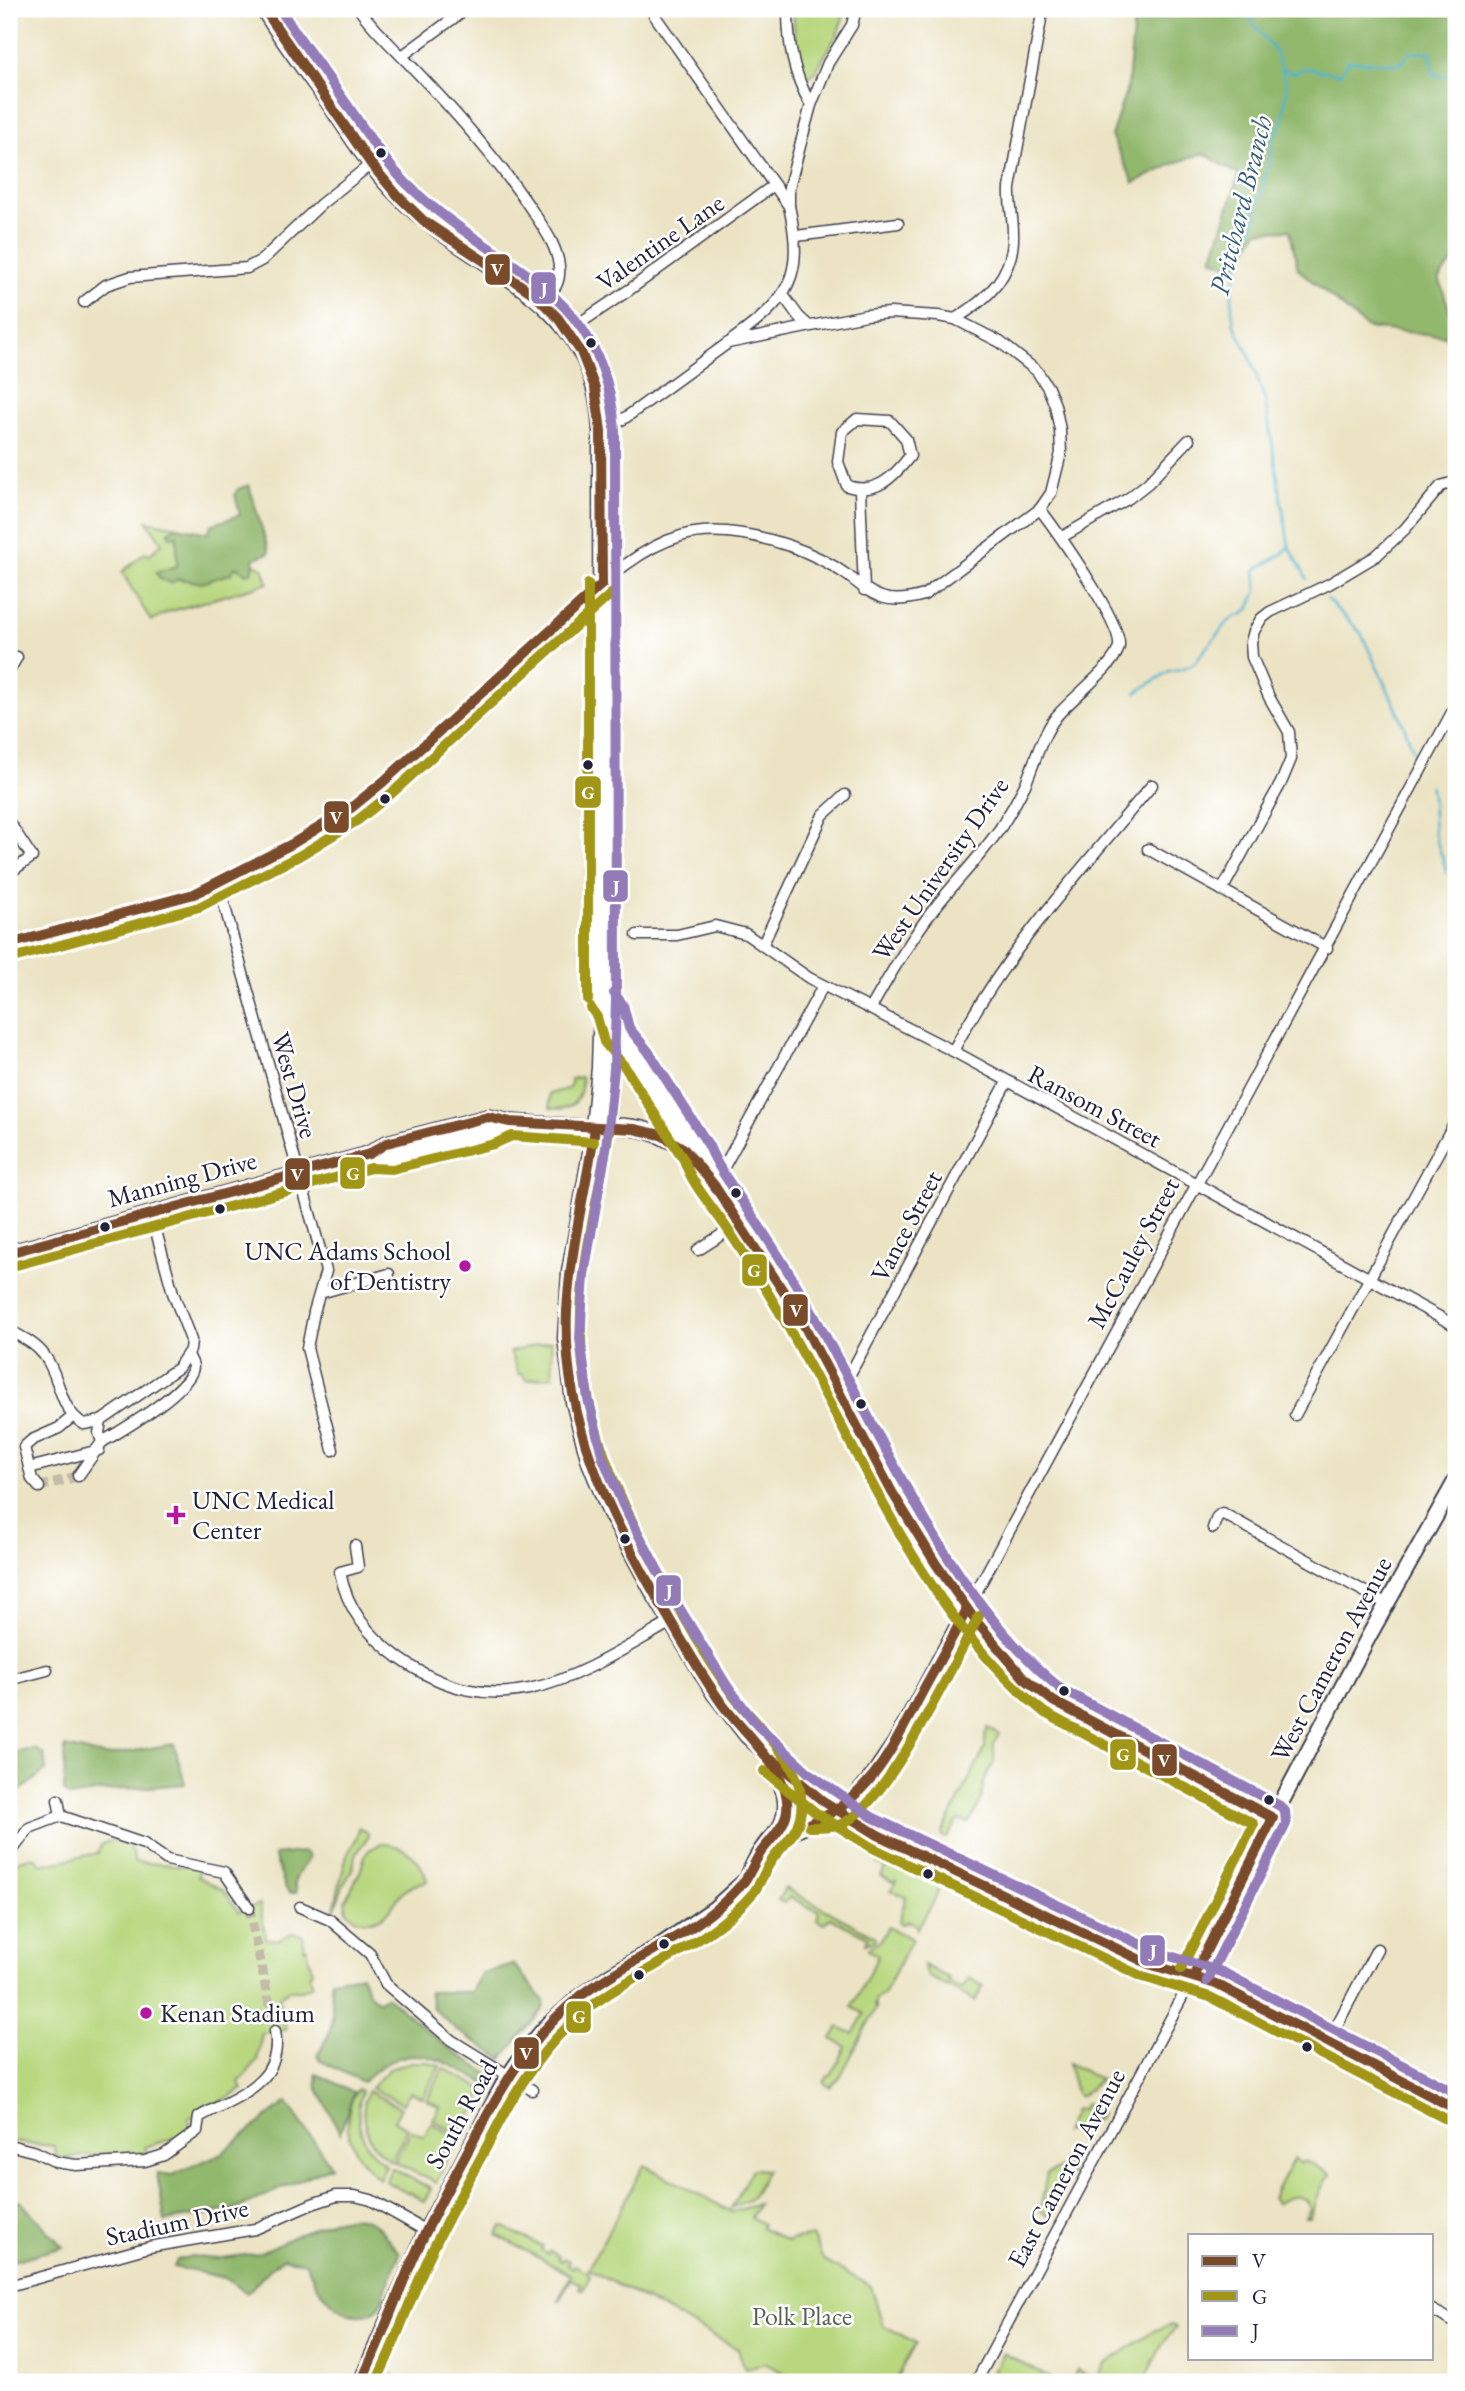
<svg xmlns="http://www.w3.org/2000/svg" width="1465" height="2391" font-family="'EB Garamond',serif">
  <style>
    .green { fill: #b8d77e; stroke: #6d7c5c; stroke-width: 2 }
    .forest { fill: #92b86d; stroke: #5a6d54; stroke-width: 2 }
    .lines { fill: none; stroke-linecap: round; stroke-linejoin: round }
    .stream { stroke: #51b4d0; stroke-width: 2.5 }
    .street-tunnel { stroke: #c3bca8; stroke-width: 10; stroke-dasharray: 10 5; stroke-linecap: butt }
    .street-casing { stroke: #403f4f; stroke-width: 13 }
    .secondary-casing { stroke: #403f4f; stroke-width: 18 }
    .primary-casing { stroke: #403f4f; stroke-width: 19 }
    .street { stroke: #fff; stroke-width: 10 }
    .secondary { stroke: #fff; stroke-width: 14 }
    .primary { stroke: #fff; stroke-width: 16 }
    .bus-1-casing { stroke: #fff; stroke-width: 16 }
    .bus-2-casing { stroke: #fff; stroke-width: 16 }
    .bus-3-casing { stroke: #fff; stroke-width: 16 }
    .bus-1 { stroke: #7a4b2a; stroke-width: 10 }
    .bus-2 { stroke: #a29616; stroke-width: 10 }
    .bus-3 { stroke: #937bb8; stroke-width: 10 }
    .bus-dot { fill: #22223b; stroke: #fff; stroke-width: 2.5 }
    .poi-dot { fill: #b5179e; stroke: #fff; stroke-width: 2.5 }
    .labels { text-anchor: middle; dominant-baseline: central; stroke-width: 5; stroke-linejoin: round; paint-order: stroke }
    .street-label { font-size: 26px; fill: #22223b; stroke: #fff }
    .poi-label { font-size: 26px; fill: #22223b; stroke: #fff; text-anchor: start }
    .park-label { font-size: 26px; fill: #566152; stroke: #fff }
    .water-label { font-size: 28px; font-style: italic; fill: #355c77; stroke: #fff }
    .line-badge { stroke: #fff; stroke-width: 2.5 }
    .badge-label { font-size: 19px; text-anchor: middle; font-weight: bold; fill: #fff }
  </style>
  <rect width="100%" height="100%" fill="#fff"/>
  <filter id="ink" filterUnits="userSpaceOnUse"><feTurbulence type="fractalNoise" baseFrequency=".0143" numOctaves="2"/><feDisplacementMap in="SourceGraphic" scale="14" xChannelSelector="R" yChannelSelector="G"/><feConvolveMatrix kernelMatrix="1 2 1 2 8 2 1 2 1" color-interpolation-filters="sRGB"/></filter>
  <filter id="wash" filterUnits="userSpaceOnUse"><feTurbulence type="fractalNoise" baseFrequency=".00686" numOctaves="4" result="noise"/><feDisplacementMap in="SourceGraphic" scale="28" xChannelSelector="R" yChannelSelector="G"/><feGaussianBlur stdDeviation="1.57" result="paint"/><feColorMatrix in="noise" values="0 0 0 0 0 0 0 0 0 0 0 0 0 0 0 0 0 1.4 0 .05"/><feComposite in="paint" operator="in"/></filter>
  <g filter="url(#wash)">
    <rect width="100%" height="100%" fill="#ebe3c3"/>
    <g class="green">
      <polygon points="793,9 846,9 837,35 815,72 810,76 802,73 797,62"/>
      <polygon points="147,521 178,527 169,532 177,536 178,579 205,581 231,574 233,569 239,567 246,574 251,572 254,564 263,568 268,583 168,612 151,621 122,572 146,552 149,555 162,543"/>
      <path d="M581 1077C584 1099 572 1112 550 1108L549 1094 567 1089 571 1084V1079Z"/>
      <polygon points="551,1341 553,1376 526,1380 523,1374 519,1375 510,1352"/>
      <polygon points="988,1728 999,1734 994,1744 994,1763 984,1780 981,1801 969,1823 960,1820 956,1822 947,1838 943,1837 942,1833 985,1748 985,1735"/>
      <path d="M359 1828 368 1833V1837L357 1852 352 1870 343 1886 333 1914C337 1895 341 1877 346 1859 349 1848 358 1841 359 1828Z"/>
      <path d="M114 1840 128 1844 131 1851H133L134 1862 200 1867 198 1877 223 1890 239 1912 260 1904 266 1939 279 1940 292 1933 303 1935 304 1949 307 1948 312 1972 309 1974 313 1985 302 1990H289L279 1996 286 2030 262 2033 257 2061 239 2082 243 2089 188 2119 193 2132 145 2147 147 2154 117 2160 115 2153 56 2159 55 2146 9 2142 10 1869C15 1859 25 1857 36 1858L41 1865 98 1853 101 1844Z"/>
      <path d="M380 1844C403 1843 422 1859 427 1881 418 1883 409 1886 402 1893 397 1898 394 1905 389 1911 377 1924 358 1925 347 1911L345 1901 360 1872 365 1856 369 1850Z"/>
      <path d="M885 1852 911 1863 908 1870 910 1872 929 1880 930 1877 939 1880C942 1894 924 1916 917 1929L916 1925 909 1921 901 1924 899 1922 906 1897 891 1891 896 1881 892 1882 881 1876 885 1869 878 1863Z"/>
      <polygon points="785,1888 876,1937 875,1941 865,1944 868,1937 830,1918 824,1924 817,1920 819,1912 790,1897 784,1903 778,1900"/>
      <polygon points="888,1927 912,1939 883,1995 876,1999 874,2006 876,2008 840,2077 830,2087 824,2083 828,2076 831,2076 846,2047 832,2039 839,2027 853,2034 864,2014 852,2007 878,1956 868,1950 868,1948 880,1941"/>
      <polygon points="923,1965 949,1978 948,1982 962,1989 969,1978 984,1986 975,2001 927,1976"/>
      <polygon points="411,2062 427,2062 440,2066 423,2098 410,2092 403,2104 371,2088 389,2069"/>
      <polygon points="1068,2063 1100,2079 1080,2097 1076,2093"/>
      <polygon points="443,2068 485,2090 461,2135 433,2120 440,2107 427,2100"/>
      <path d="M358 2089 362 2091C353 2120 361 2148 386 2165L379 2179C358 2161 343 2139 349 2110 351 2102 353 2095 358 2089Z"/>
      <path d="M368 2091 401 2108 394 2121 408 2128 391 2161C367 2146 357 2118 368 2091Z"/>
      <polygon points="1085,2104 1101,2114 1099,2119 1094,2121 1093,2119 1091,2122 1064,2132 1075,2109 1081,2110"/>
      <polygon points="431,2123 459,2138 436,2183 394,2162 411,2130 424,2137"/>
      <path d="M1294 2158 1299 2163 1305 2160 1331 2174C1319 2185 1318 2203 1309 2217H1305L1310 2209C1306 2192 1288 2195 1277 2204L1272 2198Z"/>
      <polygon points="644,2165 732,2212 759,2204 751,2217 763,2224 761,2228 789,2242 790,2240 812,2236 824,2261 871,2286 883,2325 916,2343 894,2382 801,2382 765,2363 745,2369 738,2349 588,2269"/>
      <polygon points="1065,2167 1069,2167 1071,2173 1048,2216 1040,2210 1047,2173"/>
      <polygon points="392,2168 431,2189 424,2202 410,2192 407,2193 385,2181"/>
      <polygon points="752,2169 767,2170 751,2199 731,2208"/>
      <polygon points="502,2226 543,2247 541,2250 548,2254 550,2251 559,2256 558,2259 562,2261 564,2258 569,2261 567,2265 573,2268 575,2265 588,2272 590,2277 583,2290 579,2288 581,2284 571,2279 559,2301 558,2300 571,2275 497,2235"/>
      <polygon points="1171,2325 1176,2327 1163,2343 1143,2382 1071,2382 1077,2370 1096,2380 1105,2364 1156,2330"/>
      <polygon points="396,2328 405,2331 392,2356 395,2358 388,2372 394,2375 390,2382 379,2381 382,2362"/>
      <polygon points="1003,2353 1058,2382 988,2382"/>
    </g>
    <g class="forest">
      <polygon points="1135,9 1452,9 1456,18 1456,258 1439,278 1450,312 1456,314 1456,353 1446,336 1367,328 1298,269 1290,230 1258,231 1235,268 1212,259 1239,175 1203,153 1175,163 1134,183 1111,136 1128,85"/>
      <polygon points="249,485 269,553 253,559 254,564 251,572 246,574 238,567 233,569 232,573 202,583 187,580 178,579 171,583 160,579 156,572 177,566 177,536 170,537 169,531 178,527 208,533 211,525 240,515 235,494 238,489"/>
      <polygon points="174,1744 185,1784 100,1791 70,1797 64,1792 65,1747 106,1756"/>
      <polygon points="35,1749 44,1754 46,1770 9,1800 9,1753"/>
      <path d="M302 1852 306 1853 309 1857C305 1870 289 1876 297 1890L296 1893H291L286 1889 274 1855Z"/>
      <polygon points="513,1964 544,2001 543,2009 502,2059 457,2030 433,2008 429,1992 470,1992 482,1973"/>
      <path d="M361 1975 369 1993 378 2002 386 1996 447 2047 490 2075 486 2084C437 2057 409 2036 363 2082L321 2061 317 2055C337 2030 332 2010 331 1980Z"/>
      <polygon points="316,2074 354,2092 340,2133 317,2087"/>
      <polygon points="287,2102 331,2166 236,2209 165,2221 157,2173 173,2175 220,2154"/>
      <polygon points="9,2198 21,2202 63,2247 9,2262"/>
      <path d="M352 2217C380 2219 382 2234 400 2253L378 2309C356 2325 331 2307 318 2287 313 2280 310 2270 306 2263L283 2258 273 2266 247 2293 225 2278 174 2267 177 2260 191 2256 215 2259 260 2253 305 2231 332 2221Z"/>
    </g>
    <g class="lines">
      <g class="stream">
        <polyline points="1243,9 1275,52 1287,85 1283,122 1275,135 1254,223 1244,246 1232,290 1232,310 1234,324 1250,357 1265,400 1289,546 1307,579"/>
        <polyline points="1282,69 1294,73 1305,68 1340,74 1348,61 1401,64 1409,53 1431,52 1433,74 1456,79"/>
        <polyline points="1327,599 1361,633 1401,718 1416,758"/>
        <path d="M1136 693 1169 671 1181 669 1193 664 1227 623 1235 616 1242 615 1249 609 1257 591 1255 571C1265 562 1282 558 1289 546"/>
        <path d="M1430 785C1435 802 1431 818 1435 835 1438 849 1445 859 1446 873"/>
      </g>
    </g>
  </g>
  <g filter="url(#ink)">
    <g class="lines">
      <g class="street-tunnel">
        <polyline points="39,1487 78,1476"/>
        <polyline points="249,1908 275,2031"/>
      </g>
      <defs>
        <g id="street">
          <path d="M359 9C376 32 397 51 417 72 459 116 499 161 533 212 546 231 561 252 559 275 558 287 550 294 543 302"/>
          <path d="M650 9 789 206C805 277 789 299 732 340"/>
          <path d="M788 9C788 44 793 74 811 105"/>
          <polyline points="402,56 466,9"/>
          <polyline points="789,205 789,187 811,105 828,63 852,25 856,9"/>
          <polyline points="796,236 898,223"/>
          <polyline points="783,295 799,317 809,326"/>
          <polyline points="84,302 106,285 130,277 247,268 262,260 321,204 371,164"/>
          <path d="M955 319C988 299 1015 274 1013 232 1013 217 1009 204 1010 188L1043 9"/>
          <polyline points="568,331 629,290 774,185"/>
          <path d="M857 419 890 421 906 439 910 456C893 478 876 495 847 486L838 462 842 432Z"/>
          <polyline points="860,490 864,590"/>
          <polyline points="1062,537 1129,498 1148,483 1189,440"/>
          <polyline points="9,671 17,657"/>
          <polyline points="9,822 32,857 9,873"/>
          <polyline points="1148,849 1327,948"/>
          <polyline points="218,882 231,929"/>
          <polyline points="1222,890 1281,783 1291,759 1289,732 1269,697 1252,657 1251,642 1254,631 1261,619 1270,612 1329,584 1376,556 1405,529 1441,486 1451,483 1456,488"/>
          <path d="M199 892C264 861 328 828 383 782 441 730 498 676 557 625 594 592 632 550 681 536 715 526 757 535 790 546 810 553 830 563 847 575 875 597 887 606 924 595L1040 509 1051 493 1061 453 1060 430 1055 405 1048 388 1037 371 1000 342 955 319 938 316 890 313 866 315 728 343 625 418 601 431"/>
          <polyline points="232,934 326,1271 314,1312 307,1348 333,1450"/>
          <polyline points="637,935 677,935 715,926 746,934 809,978 953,1051 1456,1326"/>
          <polyline points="9,944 194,894"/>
          <polyline points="763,944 823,815 845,795"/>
          <path d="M871 1008C889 976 911 938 934 909 956 881 981 856 1001 827 1010 813 1018 799 1025 785 1035 762 1041 737 1056 717 1069 700 1117 665 1119 646 1122 623 1056 530 1040 509"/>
          <path d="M953 1051C1004 953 1081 870 1152 785"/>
          <polyline points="714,1185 823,986"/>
          <polyline points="698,1250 740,1223"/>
          <polyline points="320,1293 389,1274"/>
          <path d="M9 1330C21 1337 35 1343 44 1355 61 1376 58 1410 84 1424L101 1421 178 1368 190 1350 191 1340 173 1293 151 1213"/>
          <polyline points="838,1387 850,1374 1007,1082"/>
          <polyline points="1295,1415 1456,1120"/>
          <path d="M102 1442C121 1431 194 1388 193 1366 192 1362 190 1359 188 1355"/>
          <polyline points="29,1468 99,1450"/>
          <polyline points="78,1476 102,1442 99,1433 101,1421"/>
          <polyline points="39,1487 32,1479 24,1447 32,1440 59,1428 72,1417"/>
          <polyline points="1213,1528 1217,1517 1222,1513 1387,1604"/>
          <path d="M355 1546 358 1567 340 1572C347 1610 369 1636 399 1658 500 1730 579 1675 671 1622"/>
          <polyline points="967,1609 1456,705"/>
          <polyline points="9,1680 47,1670"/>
          <polyline points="58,1800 61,1816 144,1844 167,1860 224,1872 249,1908"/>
          <polyline points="9,1855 29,1828 61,1816"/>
          <polyline points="300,1907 330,1920 370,1954 386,1984 451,2040 532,2090"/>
          <polyline points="1328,2042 1377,1949"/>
          <path d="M9 2145 36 2152 56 2162 76 2165 145 2161 164 2155 197 2131 199 2117C236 2096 284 2084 275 2031"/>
          <polyline points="9,2286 149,2247 255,2229 312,2204 336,2196 355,2196 371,2200 426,2231"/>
          <polyline points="1432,2310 1456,2323"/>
          <polyline points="976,2382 1194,1975"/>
        </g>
        <g id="secondary">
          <polyline points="369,1154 389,1155 491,1130 510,1122"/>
          <polyline points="9,1253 369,1154 387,1143 488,1117 510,1122 595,1128"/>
          <polyline points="1273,1818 1370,1634 1456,1480"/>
          <path d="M747 1879C763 1837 788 1812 835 1811"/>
          <polyline points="361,2382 426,2231 504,2083 524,2053 544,2029 577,1999 609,1976 658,1947 715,1908 747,1879 762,1869 779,1846 794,1831 823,1819 853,1799 872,1777 895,1743 967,1609"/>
        </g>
        <g id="primary">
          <path d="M264 9C283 41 306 70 328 101 350 133 370 167 398 195 463 264 571 287 595 389 599 403 600 417 601 431L602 1000 600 1068 592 1147 570 1272 566 1338 574 1402 590 1462 610 1511 654 1593 715 1694 747 1735 801 1785 865 1829 1149 1964C1171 1973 1194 1974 1216 1984L1456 2109"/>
          <path d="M607 1008 616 1035 636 1059 697 1154 701 1167C753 1237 797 1312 839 1388 886 1476 928 1565 993 1641 1012 1663 1030 1683 1053 1701L1273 1818 1194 1975"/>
          <path d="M595 1128C630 1123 667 1131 692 1157"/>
          <path d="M772 1766C784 1787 792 1803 781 1827"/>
        </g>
      </defs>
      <use href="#street" class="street-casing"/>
      <use href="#secondary" class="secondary-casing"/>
      <use href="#primary" class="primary-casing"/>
      <use href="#street" class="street"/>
      <use href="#secondary" class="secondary"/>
      <use href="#primary" class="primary"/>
      <defs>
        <g id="bus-1">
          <polyline points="264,9 371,164 397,195 425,222 534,294 558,318 581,352 595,388 601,431 602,584"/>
          <polyline points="9,944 194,894 292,844 351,808 383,782 602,584"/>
          <polyline points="9,1253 369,1154 387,1143 488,1117 510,1122 634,1129 661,1135 683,1148 714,1185 798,1314 892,1492 936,1564 975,1620 1024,1678 1053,1701 1273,1818 1194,1975"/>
          <polyline points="773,1760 823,1801 878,1835 1149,1964 1216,1984 1456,2109"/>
          <path d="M811 1823C874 1797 895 1742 926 1685 940 1660 954 1635 967 1609"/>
          <path d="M361 2382C380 2342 395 2300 413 2259 430 2221 450 2184 470 2147 499 2092 529 2037 578 1998 630 1957 698 1935 742 1884 750 1875 754 1862 761 1852 769 1841 782 1830 786 1816 790 1801 785 1787 778 1774 763 1748 740 1728 722 1704 699 1672 680 1637 660 1603 608 1513 562 1418 567 1311 570 1250 586 1189 595 1128"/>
        </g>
        <g id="bus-2">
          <polyline points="588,584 588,1000"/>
          <polyline points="13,958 199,907 299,856 358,820 392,793 611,594"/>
          <path d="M591 1008 597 1017 604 1042 625 1067 684 1160C692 1185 712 1206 726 1227 744 1253 761 1281 777 1308 858 1443 919 1613 1045 1713L1254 1824 1181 1969"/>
          <polyline points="13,1266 371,1168 392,1169 494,1144 512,1136 594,1142"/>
          <polyline points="764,1771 815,1812 871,1847 1143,1977 1210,1997 1450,2121"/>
          <path d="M809 1827C819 1826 832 1828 841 1824 887 1807 954 1662 979 1616"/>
          <path d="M376 2382C395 2344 408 2305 425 2266 443 2226 465 2187 486 2148 508 2104 533 2060 568 2026 623 1972 704 1952 754 1892 761 1882 765 1870 772 1860 782 1846 796 1835 800 1817 811 1769 761 1731 735 1698 720 1678 707 1657 695 1636 637 1536 576 1432 581 1313 583 1251 600 1191 609 1130"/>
        </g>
        <g id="bus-3">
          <path d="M280 9C298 38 319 64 338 92 361 123 380 158 408 185 496 271 605 284 615 431L616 1000 614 1069 606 1148 584 1274 580 1338 588 1399 603 1458 623 1505 666 1586 727 1686 757 1725 810 1774 872 1817 1154 1951 1222 1972 1456 2093"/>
          <path d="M614 993 623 1005 629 1028 648 1051 709 1146C719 1171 736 1191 751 1214 770 1242 788 1270 805 1300 880 1428 944 1594 1061 1689L1280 1806 1285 1811 1286 1824 1207 1981"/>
        </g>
      </defs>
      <use href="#bus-1" class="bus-1-casing"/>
      <use href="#bus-2" class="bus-2-casing"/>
      <use href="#bus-3" class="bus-3-casing"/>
      <use href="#bus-1" class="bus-1"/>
      <use href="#bus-2" class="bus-2"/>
      <use href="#bus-3" class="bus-3"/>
    </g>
  </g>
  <g class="bus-dot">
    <circle cx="381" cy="153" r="6"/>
    <circle cx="591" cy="343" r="6"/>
    <circle cx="588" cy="765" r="6"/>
    <circle cx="385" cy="799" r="6"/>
    <circle cx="736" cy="1193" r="6"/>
    <circle cx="220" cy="1209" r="6"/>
    <circle cx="105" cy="1227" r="6"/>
    <circle cx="861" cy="1404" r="6"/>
    <circle cx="625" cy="1539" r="6"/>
    <circle cx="1064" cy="1691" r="6"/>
    <circle cx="1269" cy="1800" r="6"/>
    <circle cx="928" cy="1874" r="6"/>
    <circle cx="664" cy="1944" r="6"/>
    <circle cx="639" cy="1975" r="6"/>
    <circle cx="1307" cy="2047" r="6"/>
  </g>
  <g class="poi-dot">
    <circle cx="465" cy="1266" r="7"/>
    <path d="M172.5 1504.5h7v7h7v7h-7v7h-7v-7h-7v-7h7z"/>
    <circle cx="146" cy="2013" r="7"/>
  </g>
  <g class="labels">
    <g class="street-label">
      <text transform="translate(660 242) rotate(-35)">Valentine Lane</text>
      <text transform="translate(940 869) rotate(-55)">West University Drive</text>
      <text transform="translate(295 1085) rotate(74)">West Drive</text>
      <text transform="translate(1095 1106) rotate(28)">Ransom Street</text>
      <text transform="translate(182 1179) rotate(-15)">Manning Drive</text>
      <text transform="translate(906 1226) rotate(-62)">Vance Street</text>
      <text transform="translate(1133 1253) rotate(-62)">McCauley Street</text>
      <text transform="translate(1331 1659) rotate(-62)">West Cameron Avenue</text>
      <text transform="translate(461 2114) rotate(-61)">South Road</text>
      <text transform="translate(1066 2168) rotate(-62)">East Cameron Avenue</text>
      <text transform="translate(177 2222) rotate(-12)">Stadium Drive</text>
    </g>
    <g class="poi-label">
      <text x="451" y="1251" text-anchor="end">UNC Adams School<tspan x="451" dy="30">of Dentistry</tspan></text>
      <text x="192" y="1500">UNC Medical<tspan x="192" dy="30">Center</tspan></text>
      <text x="160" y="2013">Kenan Stadium</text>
    </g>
    <g class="park-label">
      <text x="802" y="2316">Polk Place</text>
    </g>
    <g class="water-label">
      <text transform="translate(1240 205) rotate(-76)">Pritchard Branch</text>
    </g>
  </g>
  <g class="line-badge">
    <rect x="484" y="253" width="27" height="33" rx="7" fill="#7a4b2a"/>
    <rect x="530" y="271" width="27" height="34" rx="7" fill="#937bb8"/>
    <rect x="574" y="775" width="28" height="34" rx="7" fill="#a29616"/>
    <rect x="323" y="800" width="27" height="34" rx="7" fill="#7a4b2a"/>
    <rect x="602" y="869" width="27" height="34" rx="7" fill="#937bb8"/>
    <rect x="339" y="1156" width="27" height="34" rx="7" fill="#a29616"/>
    <rect x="284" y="1157" width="27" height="34" rx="7" fill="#7a4b2a"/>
    <rect x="741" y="1253" width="27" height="34" rx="7" fill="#a29616"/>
    <rect x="782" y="1293" width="27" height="34" rx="7" fill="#7a4b2a"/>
    <rect x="655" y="1574" width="27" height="33" rx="7" fill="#937bb8"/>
    <rect x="1109" y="1738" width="28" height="33" rx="7" fill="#a29616"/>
    <rect x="1151" y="1743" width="27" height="34" rx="7" fill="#7a4b2a"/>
    <rect x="1139" y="1934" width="27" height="33" rx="7" fill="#937bb8"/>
    <rect x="565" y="2000" width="27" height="34" rx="7" fill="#a29616"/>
    <rect x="513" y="2036" width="27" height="34" rx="7" fill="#7a4b2a"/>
  </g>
  <g class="badge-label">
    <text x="497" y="276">V</text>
    <text x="544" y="295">J</text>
    <text x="588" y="799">G</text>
    <text x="336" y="824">V</text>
    <text x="616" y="893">J</text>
    <text x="353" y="1180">G</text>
    <text x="297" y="1181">V</text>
    <text x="754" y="1277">G</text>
    <text x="796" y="1317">V</text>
    <text x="669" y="1597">J</text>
    <text x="1123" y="1761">G</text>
    <text x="1164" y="1767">V</text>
    <text x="1153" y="1957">J</text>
    <text x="579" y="2023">G</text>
    <text x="526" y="2060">V</text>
  </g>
  <rect width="1465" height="2391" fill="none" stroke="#fff" stroke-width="35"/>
  <rect x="1188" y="2234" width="245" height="126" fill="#ffffff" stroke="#a7a7b1" stroke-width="2"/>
  <rect x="1202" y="2256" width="35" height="10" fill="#7a4b2a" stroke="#a7a7b1" stroke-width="2"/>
  <text x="1252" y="2268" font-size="21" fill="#22223b">V</text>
  <rect x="1202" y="2291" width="35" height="10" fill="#a29616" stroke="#a7a7b1" stroke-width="2"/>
  <text x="1252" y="2304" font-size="21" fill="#22223b">G</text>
  <rect x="1202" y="2326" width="35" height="10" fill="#937bb8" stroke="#a7a7b1" stroke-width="2"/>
  <text x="1252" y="2338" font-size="21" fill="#22223b">J</text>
</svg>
